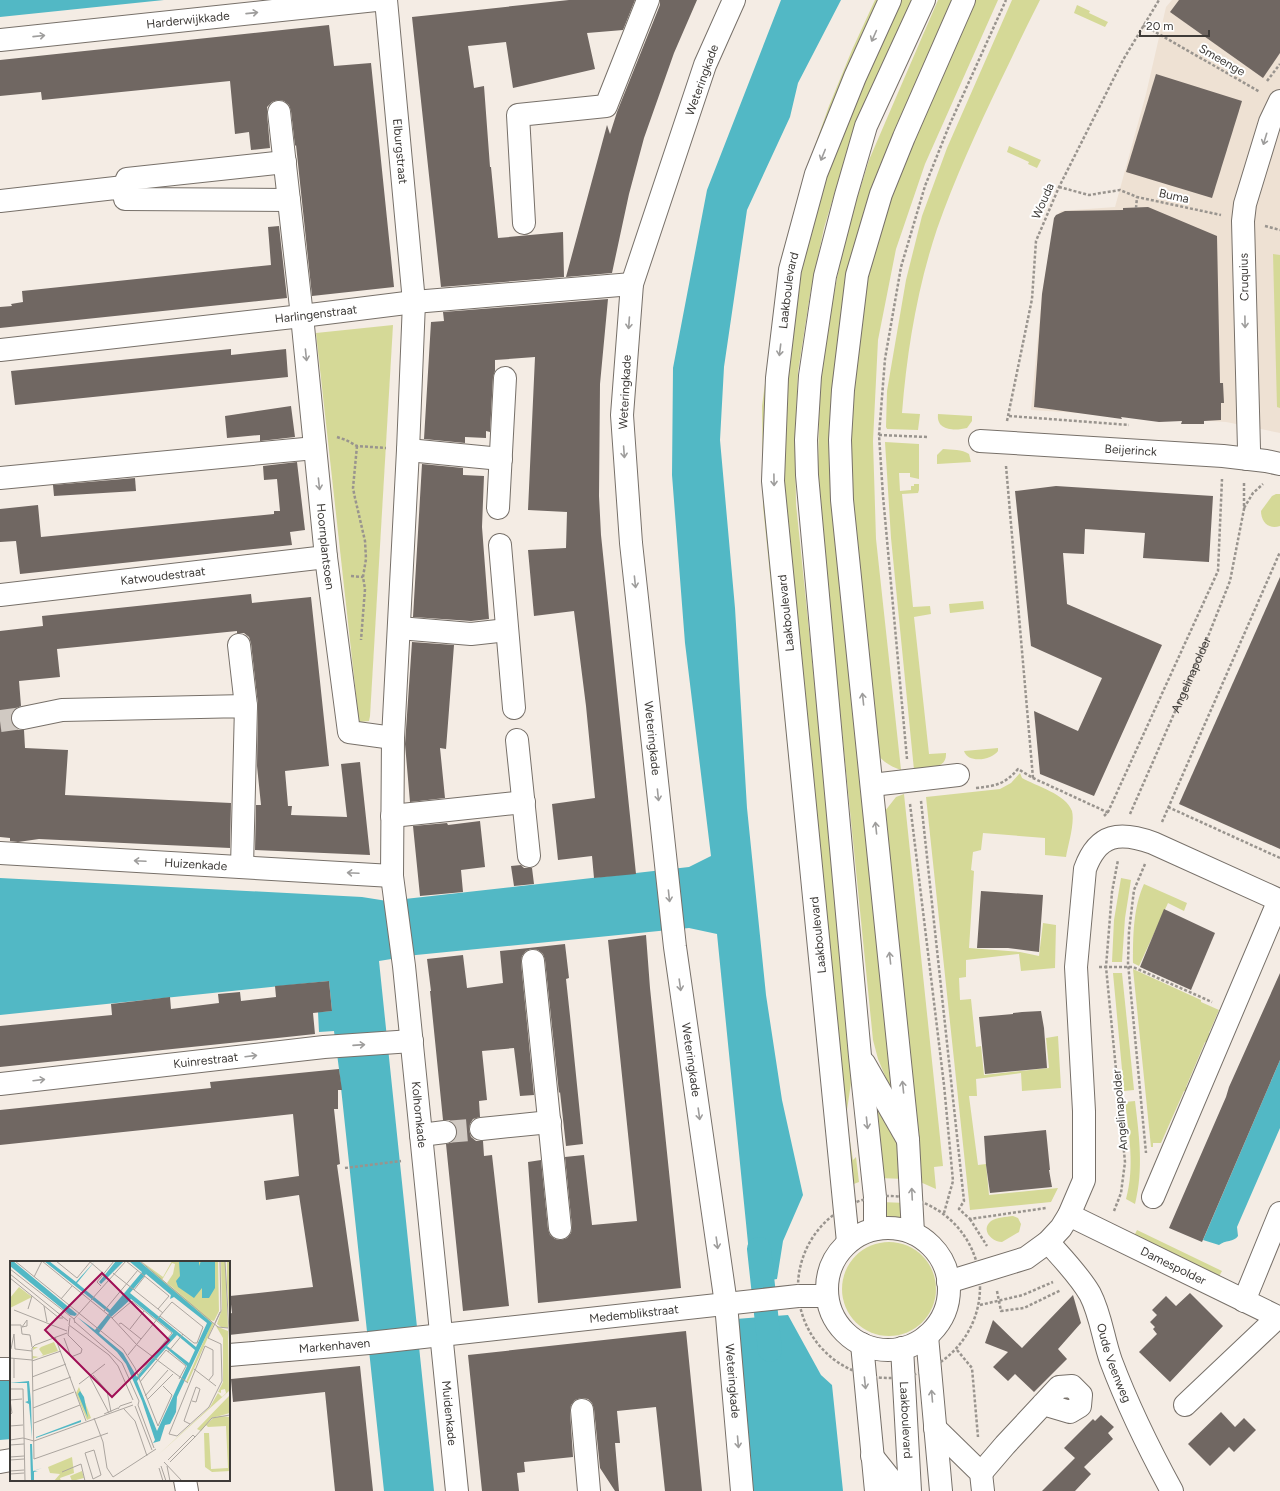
<svg xmlns="http://www.w3.org/2000/svg" width="1280" height="1491" font-family="Figtree,sans-serif">
  <style>
    .built { fill: #eee1d3 }
    .green { fill: #d5d997 }
    .water { fill: #52b8c5 }
    .lines { fill: none; stroke-linecap: round; stroke-linejoin: round }
    .canal { stroke: #52b8c5; stroke-width: 24 }
    .building { fill: #706762 }
    .minor-tunnel { stroke: #d0c9c2; stroke-width: 22; stroke-dasharray: 22 11; stroke-linecap: butt }
    .minor-casing { stroke: #777069; stroke-width: 24 }
    .major-casing { stroke: #777069; stroke-width: 24 }
    .path { stroke: #99948e; stroke-width: 2.5; stroke-dasharray: 3 2; stroke-linecap: butt }
    .minor { stroke: #fff; stroke-width: 22 }
    .major { stroke: #fff; stroke-width: 22 }
    .oneway { stroke: #9e9d9c }
    .labels { text-anchor: middle; dominant-baseline: central; stroke-width: 4; stroke-linejoin: round; paint-order: stroke }
    .street-label { font-size: 12px; fill: #3e3b38; stroke: #fff }
    .inset-road { fill: none; stroke: #aba59f; stroke-width: 1 }
    .view { fill: #a00e55; fill-opacity: 0.15; stroke: #a00e55; stroke-width: 2 }
    .inset-edge { fill: none; stroke: #3e3b38; stroke-width: 2 }
  </style>
  <rect width="100%" height="100%" fill="#f4ece4"/>
  <polygon class="built" points="1172,0 1280,0 1280,433 1226,422 1031,410 1042,294 1055,218 1061,211 1115,207 1146,94 1166,7"/>
  <g class="green">
    <polygon points="875,0 882,0 772,352 838,1188 831,1191 831,1184 832,1184 763,506 762,406 782,255 804,176 829,106 852,50"/>
    <polygon points="895,0 912,0 873,87 847,152 824,228 810,295 798,372 795,440 796,504 856,1085 851,1083 846,1117 853,1160 856,1157 859,1182 851,1185 780,497 782,383 806,232 831,156"/>
    <polygon points="938,0 954,0 875,192 833,440 895,1091 891,1090 878,1059 873,1040 821,522 818,468 820,365 845,237 869,160"/>
    <path d="M970 0H998L925 164 896 249 878 340 873 441 876 539 901 770C889 766 882 761 875 751L851 543 849 376 875 237Z"/>
    <path d="M1012 0H1040C1026 27 1013 55 1000 82 977 130 955 178 937 229 917 289 907 351 902 413L920 414 918 430 887 429 886 427 887 391 906 280 922 216 947 148Z"/>
    <polygon points="1077,5 1090,11 1089,13 1108,22 1105,27 1074,13"/>
    <polygon points="1009,146 1041,160 1037,168 1028,164 1029,162 1007,152"/>
    <polygon points="1273,254 1280,255 1280,408 1277,407"/>
    <polygon points="393,325 370,716 369,721 359,722 316,333"/>
    <path d="M938 414 972 416V421L967 428C955 431 936 431 938 414Z"/>
    <path d="M885 442 919 444V479L910 477V473H899L900 491 911 490V486H914V484H919V490L918 493 902 494 913 607 930 606 931 614 914 617 929 754 946 753C947 770 927 768 914 770L891 538Z"/>
    <path d="M943 449C952 450 962 449 969 454L971 462 937 464V455Z"/>
    <path d="M1276 494H1280V526C1269 530 1261 522 1261 511L1272 496Z"/>
    <polygon points="983,601 984,609 950,613 949,604"/>
    <path d="M998 748V751C992 760 968 764 964 751Z"/>
    <path d="M1020 773 1022 778C1036 786 1066 794 1072 811 1075 823 1068 845 1066 857L1045 855V838L983 833 981 850 973 852 971 870 974 871 969 948 1020 952 1039 956 1043 923 1056 925 1055 968 1021 971 1019 954 966 960V977L959 978 960 1000 971 999 976 1047 981 1046 984 1075 1049 1068 1046 1038 1058 1036 1061 1088 1022 1091 1021 1073 976 1079 977 1096H969L978 1165 986 1164 989 1195 1058 1188 1051 1202 970 1210 926 797 1000 789 1011 783Z"/>
    <polygon points="904,794 943,1166 934,1167 936,1189 918,1181 885,811 896,797"/>
    <polygon points="1121,878 1131,880 1125,918 1122,962 1112,962 1114,920"/>
    <path d="M1144 884 1187 903 1184 911 1168 903 1139 966 1133 963C1133 937 1133 908 1144 884Z"/>
    <polygon points="1133,969 1201,1000 1201,1002 1219,1010 1209,1033 1211,1034 1207,1043 1205,1042 1186,1087 1188,1088 1187,1091 1184,1091 1161,1143 1153,1143 1153,1147 1151,1147"/>
    <polygon points="1113,973 1122,973 1134,1090 1124,1091"/>
    <polygon points="870,1087 894,1125 905,1179 879,1178"/>
    <path d="M1135 1101C1139 1135 1144 1169 1135 1204L1126 1199C1135 1167 1129 1134 1125 1102Z"/>
    <polygon points="881,1202 906,1203 903,1220 883,1219"/>
    <path d="M1013 1216 1018 1218 1021 1224 1019 1232 1002 1242C992 1242 980 1230 991 1221 997 1217 1006 1217 1013 1216Z"/>
    <polygon points="1137,1230 1222,1271 1218,1278 1134,1236"/>
    <circle cx="889" cy="1289" r="47"/>
  </g>
  <g class="water">
    <polygon points="0,0 164,0 0,17"/>
    <polygon points="781,0 841,0 798,83 790,117 747,210 724,367 720,440 735,608 747,808 766,995 782,1100 803,1195 783,1241 777,1279 752,1283 717,934 689,928 416,955 379,961 434,1491 384,1491 339,1069 334,1031 319,1032 318,1012 332,1011 329,981 0,1015 0,878 362,897 387,901 689,867 711,856 685,643 672,475 673,368 707,190"/>
    <path d="M1280 1060V1128L1237 1227 1238 1236C1234 1242 1225 1240 1219 1245L1203 1240Z"/>
    <polygon points="788,1315 821,1375 832,1385 843,1491 753,1491 736,1319"/>
    <polygon points="0,1381 11,1381 11,1439 0,1440"/>
  </g>
  <g class="lines">
    <polyline class="canal" points="759,1249 770,1350"/>
  </g>
  <g class="building">
    <polygon points="569,0 635,0 623,30 587,33 595,69 513,88 506,42 468,46 474,88 484,86 490,167 491,167 498,238 563,232 564,277 441,287 412,17"/>
    <polygon points="660,0 697,0 674,53 644,138 629,194 612,273 566,277 607,125 610,134 617,112 660,5"/>
    <polygon points="1179,0 1280,0 1280,53 1263,78 1170,12"/>
    <polygon points="329,25 334,66 371,63 394,287 312,296 296,145 295,146 291,111 289,105 284,101 278,100 272,102 267,107 267,113 270,148 251,150 249,132 235,134 230,81 42,100 41,92 0,96 0,60"/>
    <polygon points="1156,74 1242,101 1212,198 1126,172"/>
    <polygon points="1148,207 1217,236 1220,383 1223,383 1224,403 1221,403 1221,420 1204,421 1204,424 1181,424 1182,421 1159,422 1121,417 1122,419 1034,407 1042,294 1054,218 1056,215 1065,211 1123,210 1123,208"/>
    <polygon points="279,226 287,298 0,328 0,307 12,306 11,304 23,302 22,291 271,265 268,227"/>
    <polygon points="608,299 600,384 599,496 601,535 636,874 594,878 592,856 558,860 552,804 595,798 586,706 574,611 534,616 528,550 566,548 567,512 528,510 535,357 495,360 495,371 493,377 490,432 486,431 486,438 465,437 465,443 424,439 431,322 444,321 443,312"/>
    <polygon points="231,349 231,355 286,349 288,377 15,405 11,371"/>
    <polygon points="291,406 295,437 260,441 260,435 227,438 225,416"/>
    <polygon points="297,462 305,530 290,532 292,545 20,574 16,541 0,542 0,509 38,505 41,537 274,514 274,511 280,511 277,479 264,480 263,466"/>
    <polygon points="422,464 463,468 463,475 484,476 482,527 489,619 471,621 413,617"/>
    <polygon points="135,478 136,491 54,496 53,485"/>
    <polygon points="1056,486 1213,496 1209,562 1143,558 1145,533 1085,529 1084,554 1063,553 1067,604 1162,645 1094,796 1040,774 1034,711 1078,731 1102,678 1031,646 1015,491"/>
    <polygon points="1280,577 1280,849 1179,804"/>
    <polygon points="251,594 252,603 311,597 329,766 285,771 288,806 292,806 291,815 347,817 341,764 360,762 370,855 255,850 256,805 261,805 257,766 258,705 251,643 249,637 244,633 237,633 237,631 57,649 60,677 19,681 21,706 14,709 11,714 11,720 14,727 19,730 24,730 25,748 68,750 65,795 231,803 230,848 39,839 18,842 10,841 10,838 0,837 0,631 43,626 42,616"/>
    <polygon points="412,642 454,645 446,749 440,748 445,798 410,802 405,744"/>
    <polygon points="480,821 485,867 461,870 463,892 420,896 413,826 447,823 448,825"/>
    <polygon points="521,865 524,868 532,868 534,884 514,886 511,866"/>
    <polygon points="981,891 1043,895 1039,952 1008,948 977,948"/>
    <polygon points="1164,909 1215,933 1191,990 1140,967"/>
    <polygon points="646,935 650,988 681,1288 538,1303 528,1162 541,1160 548,1229 550,1235 555,1239 561,1240 567,1238 571,1233 572,1227 565,1157 584,1155 592,1225 637,1221 608,940"/>
    <polygon points="565,944 569,978 566,979 570,1016 583,1144 566,1146 560,1092 559,1093 545,960 543,954 538,950 531,949 526,951 522,956 521,962 534,1095 520,1096 514,1048 482,1051 487,1100 479,1101 480,1117 473,1119 470,1124 469,1130 471,1137 476,1141 483,1141 484,1156 492,1155 509,1306 463,1311 446,1144 453,1142 456,1137 457,1131 455,1124 449,1120 443,1120 430,991 431,991 427,959 463,955 467,988 503,983 500,951"/>
    <polygon points="1280,973 1280,1060 1202,1242 1169,1228 1226,1097 1229,1087"/>
    <polygon points="329,981 332,1011 313,1013 315,1034 0,1067 0,1026 112,1015 111,1004 170,997 171,1009 219,1003 218,994 240,992 241,1001 276,997 275,986"/>
    <polygon points="1041,1011 1044,1028 1047,1068 985,1074 979,1017 1013,1014 1013,1013 1022,1012"/>
    <polygon points="339,1069 342,1090 338,1090 338,1109 334,1109 340,1164 337,1165 359,1321 229,1335 229,1314 232,1313 230,1296 313,1287 299,1195 266,1200 264,1181 299,1176 293,1114 0,1145 0,1110 211,1088 210,1082"/>
    <polygon points="1046,1130 1050,1170 1049,1170 1052,1187 990,1193 986,1165 984,1136"/>
    <polygon points="1190,1293 1223,1326 1170,1382 1139,1352 1157,1334 1153,1329 1155,1327 1150,1322 1157,1315 1152,1310 1166,1296 1176,1306"/>
    <polygon points="1073,1295 1081,1323 1058,1349 1067,1359 1034,1392 1015,1374 1008,1381 993,1367 1008,1352 985,1343 993,1320 1022,1348"/>
    <polygon points="686,1331 702,1491 665,1491 656,1407 617,1411 620,1443 615,1443 619,1491 615,1491 600,1468 594,1409 592,1403 588,1399 581,1398 575,1400 571,1405 570,1411 573,1457 524,1462 525,1472 517,1473 519,1491 482,1491 468,1355"/>
    <polygon points="360,1366 373,1491 335,1491 325,1392 233,1402 231,1379"/>
    <polygon points="1221,1412 1235,1427 1244,1418 1256,1430 1234,1452 1229,1447 1210,1466 1188,1444"/>
    <polygon points="1101,1415 1114,1427 1108,1433 1113,1439 1084,1467 1091,1474 1075,1491 1042,1491 1075,1458 1064,1448 1093,1419 1095,1421"/>
  </g>
  <g class="lines">
    <g class="minor-tunnel">
      <polyline points="0,721 23,718"/>
      <polyline points="445,1132 481,1129"/>
    </g>
    <defs>
      <g id="minor">
        <path id="s2" d="M386 0 414 302 408 450 393 738 392 876 404 966 457 1491"/>
        <path id="s3" d="M734 0 705 65 632 284 622 415 631 543 675 947 726 1304 742 1491"/>
        <path id="s4" d="M0 40 376 0"/>
        <path id="s5" d="M279 112 302 316 326 557 349 732 393 738"/>
        <polyline points="124,187 127,179 285,162"/>
        <polyline points="0,201 124,187 125,199 289,200"/>
        <polyline points="524,223 518,115 606,106 648,0"/>
        <path id="s6" d="M0 350 302 316 414 302 632 284"/>
        <path id="s7" d="M980 441 1223 456 1266 461 1280 464"/>
        <polyline points="408,450 501,459"/>
        <polyline points="1247,459 1249,449 1243,221 1245,204 1270,122 1280,101"/>
        <polyline points="0,478 315,448"/>
        <polyline points="498,508 505,378"/>
        <polyline points="500,545 514,708"/>
        <path id="s8" d="M0 595 326 557"/>
        <polyline points="399,628 471,634 507,630"/>
        <polyline points="239,645 246,706"/>
        <polyline points="23,718 62,710 246,706 242,867"/>
        <polyline points="517,740 529,856"/>
        <polyline points="872,785 958,775"/>
        <polyline points="392,816 524,802"/>
        <path id="s9" d="M0 853 392 876"/>
        <polyline points="533,961 560,1228"/>
        <polyline points="864,1063 908,1140"/>
        <path id="s10" d="M0 1084 324 1047 412 1041"/>
        <polyline points="481,1129 550,1122"/>
        <polyline points="421,1135 445,1132"/>
        <path id="s11" d="M1069 1215 1280 1318"/>
        <polyline points="875,1229 875,1197 860,1056 807,475 806,440 810,376 825,276 846,195 866,126 924,0"/>
        <path id="s12" d="M1048 1242C1063 1259 1079 1275 1090 1294 1101 1315 1103 1339 1111 1361 1128 1406 1149 1449 1172 1491"/>
        <path d="M948 1282 1026 1258 1048 1242 1061 1228 1069 1215 1084 1180V1111L1076 967 1085 869C1098 833 1120 831 1153 843L1279 900 1153 1197"/>
        <polyline points="1244,1301 1280,1213"/>
        <path id="s13" d="M902 1348 910 1491"/>
        <path id="s14" d="M229 1355 369 1343 798 1296H827"/>
        <polyline points="0,1369 11,1369"/>
        <polyline points="1185,1405 1278,1317"/>
        <polyline points="582,1410 589,1491"/>
        <polyline points="935,1428 981,1473 983,1491"/>
        <polyline points="872,1456 900,1491"/>
        <polyline points="0,1462 11,1460"/>
        <polyline points="981,1473 1005,1445 1059,1387 1072,1386 1081,1395 1080,1406 1070,1412 1043,1404"/>
        <polyline points="185,1480 187,1491"/>
      </g>
      <g id="major">
        <circle cx="888" cy="1289" r="61"/>
        <polyline points="913,1233 908,1140 842,500 840,440 843,390 857,275 881,194 904,137 964,0"/>
        <path id="s15" d="M848 1242 773 481 777 378 790 270 816 174 855 77 890 0"/>
        <polyline points="927,1336 941,1491"/>
        <polyline points="862,1344 876,1491"/>
      </g>
    </defs>
    <use href="#minor" class="minor-casing"/>
    <use href="#major" class="major-casing"/>
    <g class="path">
      <polyline points="1143,25 1260,92"/>
      <polyline points="1267,81 1280,64"/>
      <polyline points="1059,187 1089,195 1120,190 1137,197 1221,215"/>
      <polyline points="1136,208 1137,197"/>
      <polyline points="1265,226 1280,230"/>
      <polyline points="1009,416 1129,425"/>
      <polyline points="1007,421 1032,299 1036,241 1059,187 1123,60 1159,0"/>
      <polyline points="879,435 928,437"/>
      <polyline points="337,437 346,440 357,446 386,448"/>
      <polyline points="357,446 353,488 355,498 365,541 366,559 363,577 365,589 361,640"/>
      <polyline points="1006,466 1033,778"/>
      <polyline points="1244,508 1253,493 1263,484"/>
      <polyline points="351,576 363,577"/>
      <polyline points="907,759 883,496 879,435 885,359 901,267 925,186 949,126 1006,0"/>
      <path d="M976 788C996 786 1005 784 1018 769L1033 778 1109 813"/>
      <polyline points="921,801 964,1201 959,1209 970,1219 1046,1208"/>
      <polyline points="910,804 944,1085 953,1181 944,1213"/>
      <polyline points="1168,807 1280,858"/>
      <path id="s1" d="M1130 814 1209 634 1230 581 1244 509V481"/>
      <polyline points="1104,816 1108,812 1218,571 1222,479"/>
      <polyline points="1162,822 1280,552"/>
      <polyline points="1145,864 1134,890 1129,931 1128,963 1146,1153"/>
      <polyline points="1099,967 1133,967 1212,1002"/>
      <polyline points="345,1168 401,1161"/>
      <circle cx="889" cy="1287" r="91"/>
      <polyline points="1114,1211 1121,1193 1125,1162 1106,967 1112,892 1118,860"/>
      <polyline points="970,1219 987,1246"/>
      <polyline points="997,1291 1001,1311 1024,1308 1061,1290"/>
      <polyline points="980,1305 1023,1295 1053,1282"/>
      <polyline points="957,1350 972,1368 978,1437"/>
    </g>
    <use href="#minor" class="minor"/>
    <use href="#major" class="major"/>
  </g>
  <defs><path id="oneway-shaft" d="M-6 0H5M1.5-3L5.5 0L1.5 3" fill="none" stroke-width="1.6" stroke-linecap="round" stroke-linejoin="round"/></defs>
  <g class="oneway">
    <use href="#oneway-shaft" transform="translate(252 13) rotate(-6)"/>
    <use href="#oneway-shaft" transform="translate(39 36) rotate(-6)"/>
    <use href="#oneway-shaft" transform="translate(874 36) rotate(114)"/>
    <use href="#oneway-shaft" transform="translate(1265 139) rotate(107)"/>
    <use href="#oneway-shaft" transform="translate(823 155) rotate(112)"/>
    <use href="#oneway-shaft" transform="translate(1245 322) rotate(89)"/>
    <use href="#oneway-shaft" transform="translate(629 323) rotate(94)"/>
    <use href="#oneway-shaft" transform="translate(780 350) rotate(97)"/>
    <use href="#oneway-shaft" transform="translate(306 355) rotate(84)"/>
    <use href="#oneway-shaft" transform="translate(624 452) rotate(86)"/>
    <use href="#oneway-shaft" transform="translate(774 480) rotate(89)"/>
    <use href="#oneway-shaft" transform="translate(319 484) rotate(84)"/>
    <use href="#oneway-shaft" transform="translate(635 582) rotate(84)"/>
    <use href="#oneway-shaft" transform="translate(863 699) rotate(-96)"/>
    <use href="#oneway-shaft" transform="translate(658 795) rotate(84)"/>
    <use href="#oneway-shaft" transform="translate(876 828) rotate(-96)"/>
    <use href="#oneway-shaft" transform="translate(140 861) rotate(-177)"/>
    <use href="#oneway-shaft" transform="translate(353 873) rotate(-177)"/>
    <use href="#oneway-shaft" transform="translate(669 896) rotate(84)"/>
    <use href="#oneway-shaft" transform="translate(890 958) rotate(-96)"/>
    <use href="#oneway-shaft" transform="translate(680 985) rotate(82)"/>
    <use href="#oneway-shaft" transform="translate(359 1045) rotate(-4)"/>
    <use href="#oneway-shaft" transform="translate(251 1056) rotate(-7)"/>
    <use href="#oneway-shaft" transform="translate(39 1080) rotate(-7)"/>
    <use href="#oneway-shaft" transform="translate(903 1087) rotate(-96)"/>
    <use href="#oneway-shaft" transform="translate(699 1114) rotate(82)"/>
    <use href="#oneway-shaft" transform="translate(867 1123) rotate(84)"/>
    <use href="#oneway-shaft" transform="translate(912 1194) rotate(-93)"/>
    <use href="#oneway-shaft" transform="translate(717 1243) rotate(82)"/>
    <use href="#oneway-shaft" transform="translate(865 1383) rotate(84)"/>
    <use href="#oneway-shaft" transform="translate(932 1396) rotate(-95)"/>
    <use href="#oneway-shaft" transform="translate(738 1442) rotate(85)"/>
  </g>
  <g class="labels">
    <g class="street-label">
      <text stroke="none"><textPath href="#s4" startOffset="189">Harderwijkkade</textPath></text>
      <text transform="translate(1222 60) rotate(30)">Smeenge</text>
      <text transform="translate(702 80) rotate(-70)">Weteringkade</text>
      <text stroke="none"><textPath href="#s2" startOffset="152">Elburgstraat</textPath></text>
      <text transform="translate(1174 196) rotate(12)">Buma</text>
      <text transform="translate(1043 201) rotate(-66)">Wouda</text>
      <text transform="translate(1244 277) rotate(-91)">Cruquius</text>
      <text stroke="none"><textPath href="#s15" startOffset="956">Laakboulevard</textPath></text>
      <text stroke="none"><textPath href="#s6" startOffset="318">Harlingenstraat</textPath></text>
      <text transform="translate(625 392) rotate(-87)">Weteringkade</text>
      <text stroke="none"><textPath href="#s7" startOffset="151">Beijerinck</textPath></text>
      <text stroke="none"><textPath href="#s5" startOffset="437">Hoornplantsoen</textPath></text>
      <text stroke="none"><textPath href="#s8" startOffset="164">Katwoudestraat</textPath></text>
      <text transform="translate(786 613) rotate(-96)">Laakboulevard</text>
      <text stroke="none"><textPath href="#s1" startOffset="152">Angelinapolder</textPath></text>
      <text stroke="none"><textPath href="#s3" startOffset="758">Weteringkade</textPath></text>
      <text stroke="none"><textPath href="#s9" startOffset="196">Huizenkade</textPath></text>
      <text transform="translate(818 935) rotate(-96)">Laakboulevard</text>
      <text stroke="none"><textPath href="#s3" startOffset="1082">Weteringkade</textPath></text>
      <text stroke="none"><textPath href="#s10" startOffset="207">Kuinrestraat</textPath></text>
      <text transform="translate(1120 1110) rotate(-95)">Angelinapolder</text>
      <text stroke="none"><textPath href="#s2" startOffset="1118">Kolhornkade</textPath></text>
      <text stroke="none"><textPath href="#s11" startOffset="116">Damespolder</textPath></text>
      <text stroke="none"><textPath href="#s14" startOffset="407">Medemblikstraat</textPath></text>
      <text stroke="none"><textPath href="#s14" startOffset="106">Markenhaven</textPath></text>
      <text stroke="none"><textPath href="#s12" startOffset="140">Oude Veenweg</textPath></text>
      <text stroke="none"><textPath href="#s3" startOffset="1406">Weteringkade</textPath></text>
      <text stroke="none"><textPath href="#s2" startOffset="1418">Muidenkade</textPath></text>
      <text stroke="none"><textPath href="#s13" startOffset="72">Laakboulevard</textPath></text>
    </g>
  </g>
  <g transform="translate(10 1261)">
    <rect width="220" height="220" fill="#f4ece4"/>
    <path d="M129 0 181 42 157 22 163 13 165 3 162 2 152 19 131 0 153 16 162 0H208L209 50 204 60 200 59 204 63 178 121H176L201 63ZM211 0H215L218 67 211 66 207 63 212 48ZM217 0H220V66L217 22ZM9 26 22 36 0 47V37ZM206 65 218 70 219 130 148 194 200 146 208 132 212 136 216 132 215 128 211 129V132L208 131 213 121V77ZM44 81 48 90 22 98 23 87V86H28L23 89V95L29 96 33 94 29 88 31 86ZM69 126 81 157 77 159 66 132ZM219 135 220 152 202 157 191 170 187 168ZM211 155 220 156V210L202 211 195 206 194 172H199L201 208 218 207 216 165 198 166 196 164 203 157ZM62 196 64 212 50 217 51 220H44L50 213 40 212 38 206ZM72 210 74 217 62 220 60 215Z" fill="#d5d997"/>
    <path d="M0 0H3L67 53 65 55 60 54 0 5ZM34 0H39L66 21 85 0 67 22 100 49 132 11 119 0H129L202 62 167 136 166 151 160 163 155 164 150 180 143 182 145 179 132 140 116 103 107 91 67 56 85 69 99 52ZM136 13 161 34 160 38 164 36 197 62 186 86 120 32ZM121 38 163 72 127 116 113 92 89 72 101 56ZM167 74 185 89 179 102 157 85ZM156 87 177 105 147 170 127 120ZM106 0H114L91 23 89 21ZM169 0H189V5L191 0H205V27L199 37H192V27L184 37 168 26 166 20 170 15ZM19 120 21 141 22 178 19 143 15 141 18 140 17 122H0ZM70 130 74 136 78 157 68 133ZM71 159V161L26 177V176ZM20 183H22L23 210 32 207 24 210H28L24 211V220H21Z" fill="#52b8c5" fill-rule="evenodd"/>
    <path class="inset-road" d="M5 0 113 88 125 107 148 165 162 134 153 125M32 0 102 57 127 84 178 122M46 0 67 17 81 0M79 0 94 13M116 0 159 35 148 48M130 0 208 66 218 67M215 0 220 87M0 8 64 58 65 62M103 12 153 52M0 13 58 60M24 16 32 0M0 17 49 57H53M91 25 87 21 104 0M124 29 135 15M51 38 62 25M34 45 37 61M18 48 22 35M4 49 57 70M94 50 128 9M60 57 59 64 99 94 108 105 123 139M102 57 122 40 162 72 128 114M64 58 116 0M17 59V65L12 66ZM65 61 112 102 129 140 128 144 144 187M205 62 210 51M109 63 111 62 131 78M0 64H11L12 73 20 74 22 86M120 68 134 50M57 72 25 84 22 87 24 198 98 172M45 76 76 160M54 77 61 96 71 92 72 88 58 74 59 65M1 88 4 73 5 88M5 88 22 90M158 91 173 73M118 94 149 56 161 42 162 41 193 66 187 82H184L150 55M0 97 22 99M4 97V117M22 100 51 90M184 108 206 125M83 114 97 130 101 151M22 116 56 103M80 116 99 152M199 119 203 114V89L195 85 159 173 167 175 199 146 212 120 211 83 198 77 211 50 210 0M130 121 156 89 176 105 169 118M69 123 95 103M0 128H13L15 220M23 130 61 116M135 135 158 109M137 139 163 113M125 145 142 189M23 147 64 131M108 148 110 145 122 141M114 148 125 160 137 195M94 153 108 147M0 154 2 152 0 139 12 138M84 157 93 181 97 207 103 216 146 188M24 162 70 144M180 163 174 160 186 126 190 128 186 141 182 140M0 165 13 164M185 176 202 157 220 154M0 179 13 177 24 180M24 180 123 144M0 184 14 183M84 189 91 214 83 218 75 192ZM0 196 14 195M0 199 14 198M158 199 183 174 185 176 160 201M154 201 172 220M151 205 156 220M157 205 160 220M149 207 153 220M0 210 14 209M52 211 71 203 75 220M0 213 14 212"/>
    <path class="view" d="M92 12 159 79 102 136 35 69Z"/>
    <rect width="220" height="220" class="inset-edge"/>
  </g>
  <path d="M1140 30v6h69v-6" fill="none" stroke="#3e3b38" stroke-width="2"/>
  <text x="1146" y="30" font-size="12" fill="#3e3b38" stroke="#ffffff" stroke-width="3" paint-order="stroke">20 m</text>
</svg>
